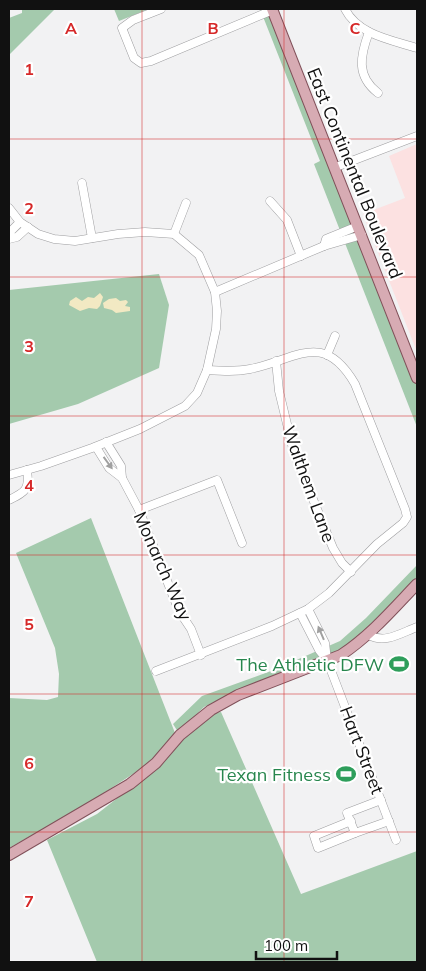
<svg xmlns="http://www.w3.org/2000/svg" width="426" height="971" font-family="Mulish,sans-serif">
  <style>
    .education { fill: #fce1e1 }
    .green { fill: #a4caad }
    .sand { fill: #f2e9c3 }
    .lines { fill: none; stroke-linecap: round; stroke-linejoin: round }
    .minor-casing { stroke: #9e9ea0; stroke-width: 9 }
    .major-casing { stroke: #81515a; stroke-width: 12 }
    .minor { stroke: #fff; stroke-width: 8 }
    .major { stroke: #d7abb3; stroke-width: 10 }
    .oneway { fill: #a0a0a0 }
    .grid { fill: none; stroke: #d62828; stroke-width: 1; stroke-opacity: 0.55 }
    .labels { text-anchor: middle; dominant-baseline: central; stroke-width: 4.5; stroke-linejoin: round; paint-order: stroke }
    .street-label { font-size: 18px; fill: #111; stroke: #fff }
    .leisure-label { font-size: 18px; fill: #27864d; stroke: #fff; text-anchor: end }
    .grid-label { font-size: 16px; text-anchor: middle; font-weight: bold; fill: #d62828; stroke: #fff; stroke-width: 4.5; stroke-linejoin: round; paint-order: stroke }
  </style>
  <rect width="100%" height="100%" fill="#f2f2f3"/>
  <polygon class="education" points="417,144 417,352 363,214 405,198 389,156"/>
  <g class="green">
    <polygon points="22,9 55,9 9,55 9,18 22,13"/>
    <polygon points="114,9 149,9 119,21"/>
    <polygon points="260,9 268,9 417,384 417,427 314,164 320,161"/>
    <polygon points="159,274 169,305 159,368 78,404 9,424 9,290"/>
    <polygon points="91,518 175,733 159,753 142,768 87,804 9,848 9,698 47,700 58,697 59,674 55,648 16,553"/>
    <polygon points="417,565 417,577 357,640 341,651 231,694 204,707 178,732 173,724 202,696 271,671 340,641 366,618"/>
    <polygon points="221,712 301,894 417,851 417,962 97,962 47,840 97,814 156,768 192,729 213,713"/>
  </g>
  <g class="sand">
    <polygon points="100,293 103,297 100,306 97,309 89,308 80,311 69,305 70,301 76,297 82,301 88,297 94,298"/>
    <polygon points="116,298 120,301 126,300 128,302 125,306 130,307 130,311 116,313 112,310 104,308 103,303 109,299"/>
  </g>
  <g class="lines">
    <defs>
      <g id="minor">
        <polyline points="161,9 133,20 122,28 134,58 141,63 151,61 273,10"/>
        <path d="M345 9C358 35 392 40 417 48"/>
        <path d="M369 32C360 56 356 76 378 93"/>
        <polyline points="336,167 417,136"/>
        <polyline points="82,183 92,238"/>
        <polyline points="270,201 287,220 301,256"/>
        <polyline points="9,208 20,222 38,234 54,239 75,241 118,234 145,232 174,234 199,255 215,292 217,311 216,329 207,370 197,393 185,406 140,429 92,448 41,466 9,475"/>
        <polyline points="174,234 186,203"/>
        <polyline points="10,238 11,231 20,222"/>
        <polyline points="9,239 17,237 28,227"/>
        <polyline points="324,246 326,239 358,226"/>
        <polyline points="215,292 324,246 362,235"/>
        <polyline points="327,355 335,336"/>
        <polyline points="276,361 279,391 294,453 333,548 342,563 351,572"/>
        <polyline points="106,442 121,466 122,478"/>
        <polyline points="96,447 109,468 122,478 139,510 179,611 191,629 201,655"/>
        <path d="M9 500C25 492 30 490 27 470"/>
        <polyline points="139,510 217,480 242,543"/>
        <polyline points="308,609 325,643 327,660 396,840"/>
        <polyline points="300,613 319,650 327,660"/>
        <path d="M369 635C385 644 401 633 417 627"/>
        <path d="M156 671 272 626 308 609 329 593 377 544 403 523 407 517 405 509 355 384C323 329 296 360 250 369 236 372 222 371 207 370"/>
        <polyline points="381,800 347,813 355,833 389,821"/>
        <polyline points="351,821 314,836 318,848 355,833"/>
      </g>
      <g id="major">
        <polyline points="272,9 417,378"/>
        <path d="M9 855 130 784 156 763 180 735 211 710 238 695 341 655C371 635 393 609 417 584"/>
      </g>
    </defs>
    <use href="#minor" class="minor-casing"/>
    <use href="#major" class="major-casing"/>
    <use href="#minor" class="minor"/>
    <use href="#major" class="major"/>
  </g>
  <defs><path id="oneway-solid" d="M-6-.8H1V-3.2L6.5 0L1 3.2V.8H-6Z" transform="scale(1.25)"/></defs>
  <g class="oneway">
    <use href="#oneway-solid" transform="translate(108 463) rotate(54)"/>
    <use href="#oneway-solid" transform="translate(321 633) rotate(-113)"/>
  </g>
  <path class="grid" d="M142 9V962M284 9V962M9 139H417M9 277H417M9 416H417M9 555H417M9 694H417M9 832H417"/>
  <defs>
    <symbol id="stadium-bare" viewBox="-9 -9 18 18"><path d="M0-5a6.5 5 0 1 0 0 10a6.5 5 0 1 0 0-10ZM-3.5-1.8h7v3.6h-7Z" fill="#2e9e5b" stroke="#fff" stroke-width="2.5" paint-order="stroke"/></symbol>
  </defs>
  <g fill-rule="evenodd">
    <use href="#stadium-bare" x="385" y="650" width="28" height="28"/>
    <use href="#stadium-bare" x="332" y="760" width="28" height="28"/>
  </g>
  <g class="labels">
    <g class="street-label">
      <text transform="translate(355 173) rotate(68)">East Continental Boulevard</text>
      <text transform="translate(309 484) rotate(70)">Walthem Lane</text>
      <text transform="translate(163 566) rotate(66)">Monarch Way</text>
      <text transform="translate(362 750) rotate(69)">Hart Street</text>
    </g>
    <g class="leisure-label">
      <text x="384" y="664">The Athletic DFW</text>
      <text x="331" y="774">Texan Fitness</text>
    </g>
  </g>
  <g class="grid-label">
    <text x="71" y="34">A</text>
    <text x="213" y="34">B</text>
    <text x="355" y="34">C</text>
    <text x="29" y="75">1</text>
    <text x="29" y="214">2</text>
    <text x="29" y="352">3</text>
    <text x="29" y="491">4</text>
    <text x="29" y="630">5</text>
    <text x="29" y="769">6</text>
    <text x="29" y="907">7</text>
  </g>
  <rect width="426" height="971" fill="none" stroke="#111111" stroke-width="20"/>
  <path d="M256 951v8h81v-8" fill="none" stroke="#111111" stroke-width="2.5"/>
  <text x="264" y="951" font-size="15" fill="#111111" stroke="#ffffff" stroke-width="4" paint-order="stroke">100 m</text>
</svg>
